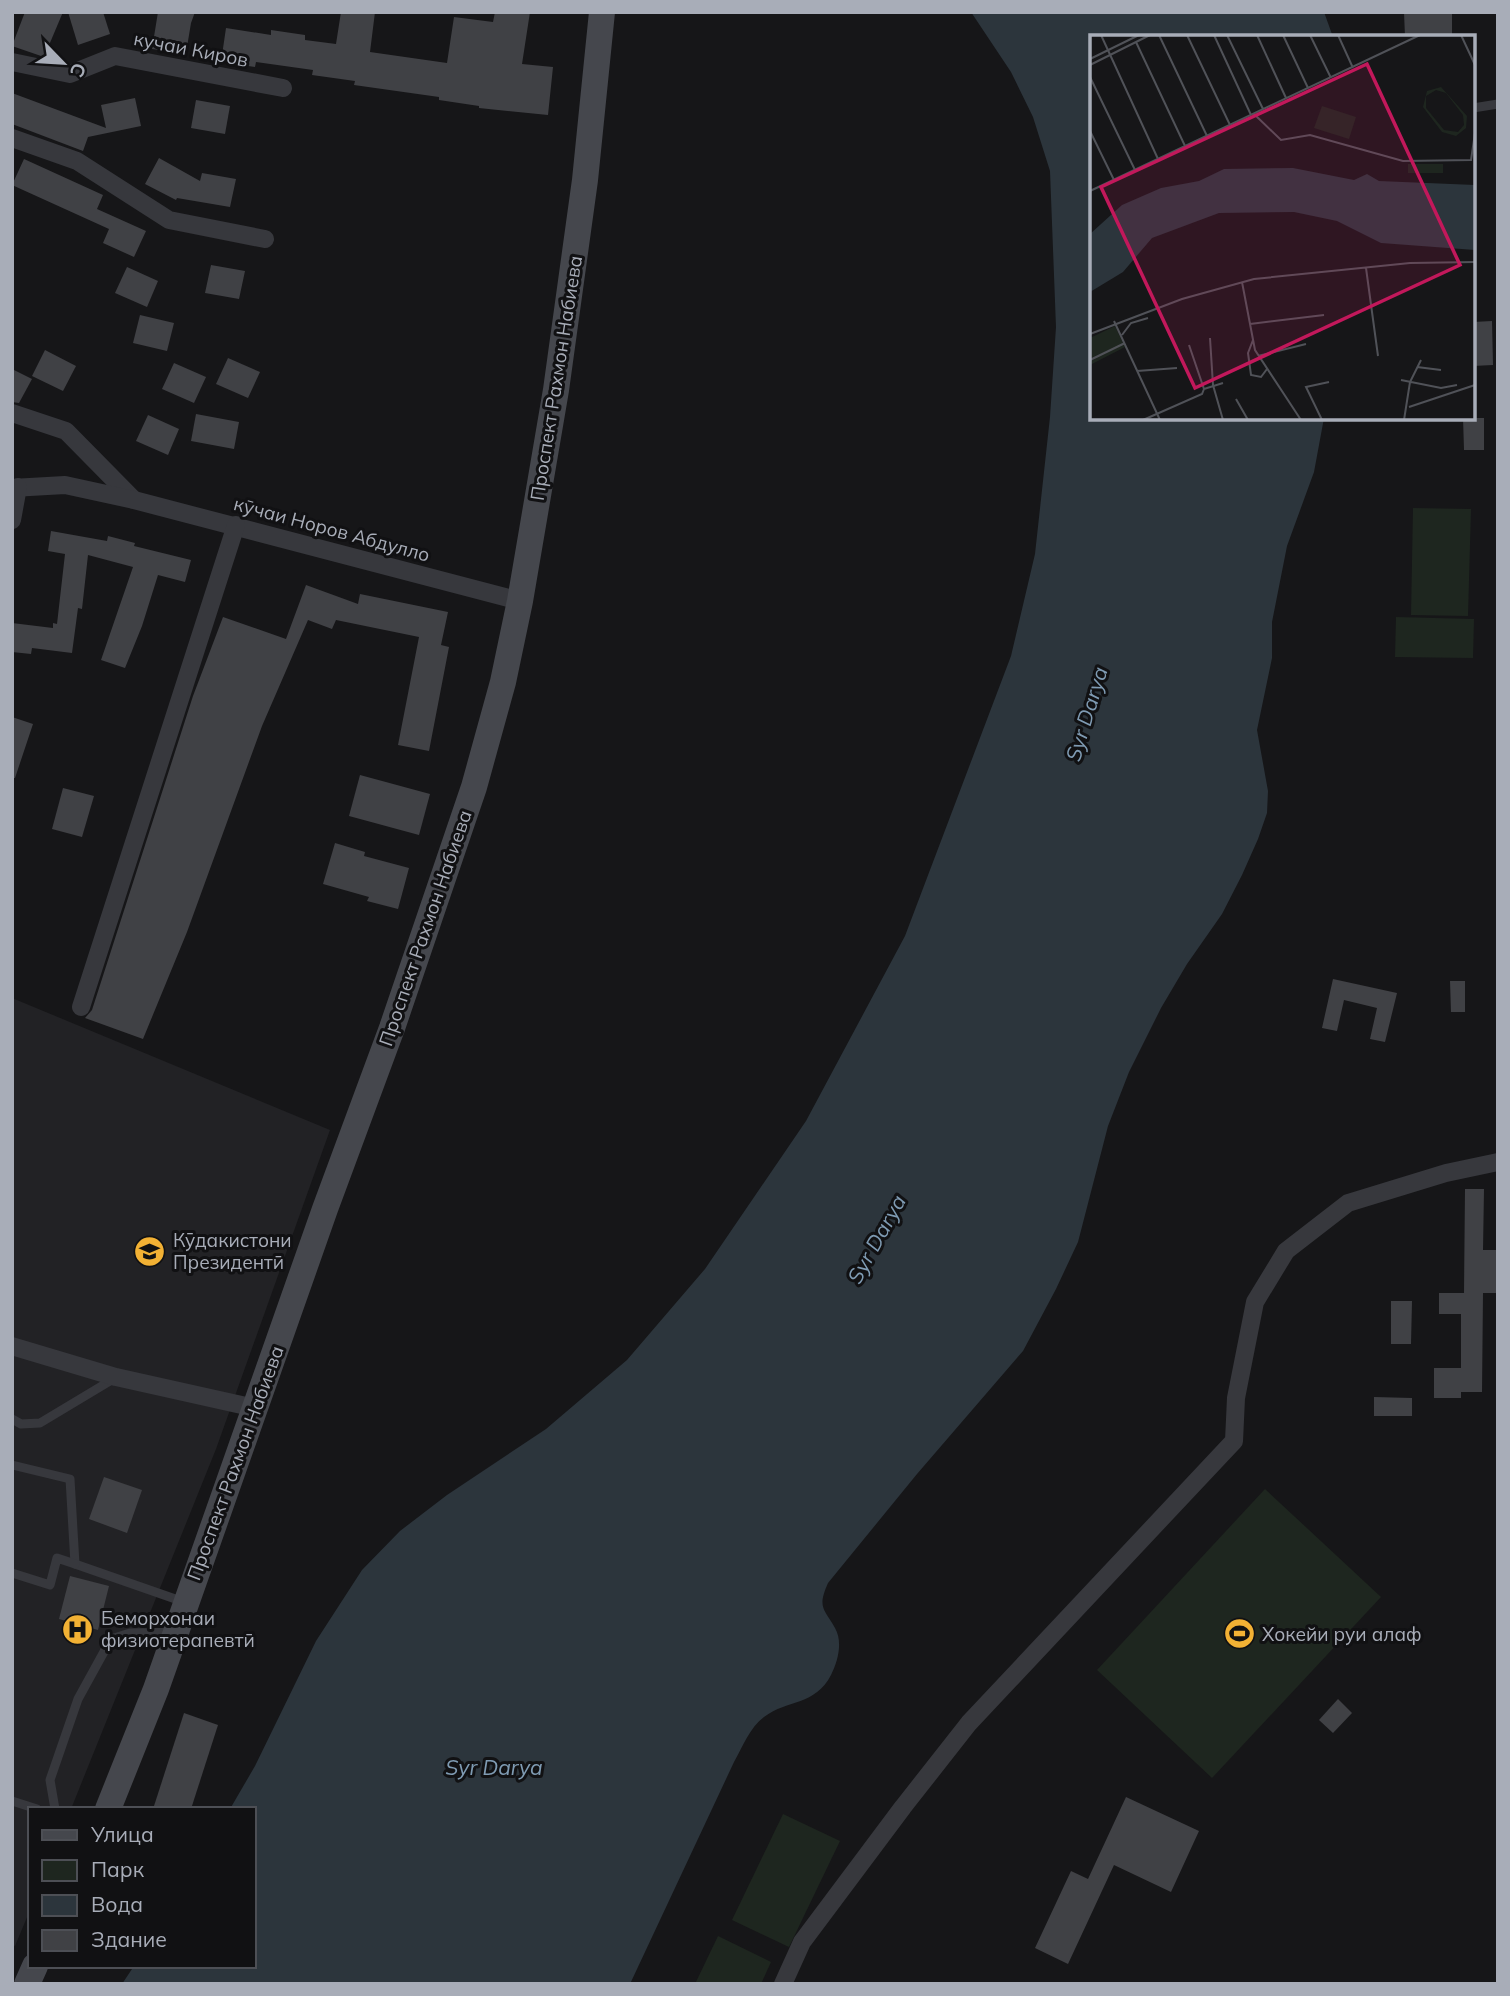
<svg xmlns="http://www.w3.org/2000/svg" width="1510" height="1996" font-family="Mulish,sans-serif">
  <style>
    .built { fill: #222225 }
    .green { fill: #1e261f }
    .water { fill: #2c353c }
    .building { fill: #404145 }
    .lines { fill: none; stroke-linecap: round; stroke-linejoin: round }
    .service { stroke: #37383d; stroke-width: 9 }
    .minor { stroke: #37383d; stroke-width: 18 }
    .secondary { stroke: #45474d; stroke-width: 26 }
    .labels { text-anchor: middle; dominant-baseline: central; stroke-width: 6; stroke-linejoin: round; paint-order: stroke }
    .street-label { font-size: 19px; fill: #a8adb8; stroke: #111113 }
    .poi-label { font-size: 19px; fill: #a8adb8; stroke: #111113; text-anchor: start }
    .water-label { font-size: 21px; font-style: italic; fill: #7f9bb3; stroke: #111113 }
    .inset-road { fill: none; stroke: #505258; stroke-width: 2 }
    .view { fill: #c2185b; fill-opacity: 0.15; stroke: #c2185b; stroke-width: 3.5 }
    .inset-edge { fill: none; stroke: #a8adb8; stroke-width: 3.5 }
  </style>
  <rect width="100%" height="100%" fill="#161618"/>
  <polygon class="built" points="12,998 330,1130 216,1449 71,1809 30,1809 30,1910 15,1946 12,1945"/>
  <g class="green">
    <polygon points="1413,508 1471,509 1468,616 1411,615"/>
    <polygon points="1396,617 1474,619 1473,658 1395,657"/>
    <polygon points="1265,1489 1381,1597 1212,1778 1097,1670"/>
    <polygon points="783,1814 840,1841 789,1947 732,1920"/>
    <polygon points="718,1936 771,1962 761,1984 695,1984"/>
  </g>
  <path class="water" d="M971 12H1324L1333 37H1092V418H1324L1314 472 1287 546 1272 622V658L1257 730 1268 791 1267 813 1258 839 1242 875 1222 914 1187 964 1161 1008 1129 1072 1108 1126 1078 1242 1056 1289 1023 1351 917 1474 828 1583C817 1608 824 1608 835 1628 843 1642 838 1661 831 1675 815 1706 788 1699 764 1717 750 1727 742 1748 734 1762L630 1984H122L134 1966H254V1809H230L255 1766 316 1641 362 1570 400 1531 447 1495 546 1429 627 1360 705 1269 806 1121 905 936 1011 656 1035 554 1050 417 1056 327 1050 171 1033 117 1011 72Z"/>
  <g class="building">
    <polygon points="25,12 63,12 44,57 12,46"/>
    <polygon points="68,12 103,12 110,34 78,45"/>
    <polygon points="158,12 195,12 191,23 186,53 152,49"/>
    <polygon points="341,12 375,12 370,52 447,63 454,17 493,22 495,12 530,12 522,64 553,67 548,115 479,108 479,106 439,100 439,97 354,85 355,81 312,75 313,70 256,62 255,67 221,62 226,28 271,35 271,30 305,35 305,40 336,44"/>
    <polygon points="1404,12 1452,12 1452,37 1405,37"/>
    <polygon points="12,93 106,128 101,105 135,98 141,126 88,137 83,151 12,124"/>
    <polygon points="196,100 230,106 225,134 191,128"/>
    <polygon points="159,158 200,181 202,173 236,179 230,207 177,198 176,200 145,184"/>
    <polygon points="24,159 103,195 97,209 146,231 134,257 103,243 109,229 12,185"/>
    <polygon points="211,265 245,271 239,299 205,293"/>
    <polygon points="127,267 158,281 147,307 115,293"/>
    <polygon points="140,315 174,323 167,351 133,343"/>
    <polygon points="1492,321 1493,365 1473,366 1473,322"/>
    <polygon points="45,350 76,366 63,391 32,376"/>
    <polygon points="228,358 260,372 248,398 216,384"/>
    <polygon points="174,363 206,377 194,403 162,389"/>
    <polygon points="12,369 32,379 19,403 12,402"/>
    <polygon points="196,414 239,422 234,449 191,441"/>
    <polygon points="148,415 179,429 168,455 136,441"/>
    <polygon points="1463,418 1484,418 1484,450 1464,450"/>
    <polygon points="51,531 107,541 108,536 135,543 134,546 191,560 185,582 158,575 142,626 125,668 101,660 133,567 88,555 82,609 78,608 72,653 32,648 31,654 12,652 12,623 53,628 53,623 57,624 65,554 48,551"/>
    <polygon points="306,585 358,604 360,594 448,612 441,645 449,647 429,751 398,745 419,637 336,620 332,629 308,620 262,726 187,932 143,1039 85,1018 92,1010 193,696 223,617 286,639"/>
    <polygon points="12,717 33,724 15,778 12,778"/>
    <polygon points="360,775 430,794 419,835 349,816"/>
    <polygon points="63,788 94,796 82,837 52,829"/>
    <polygon points="335,843 365,852 364,856 409,868 398,909 367,901 369,897 323,884"/>
    <polygon points="1333,979 1397,993 1385,1042 1370,1039 1377,1008 1344,1000 1337,1031 1322,1028"/>
    <polygon points="1450,981 1465,981 1465,1012 1451,1012"/>
    <polygon points="1465,1189 1484,1189 1483,1250 1498,1250 1498,1293 1483,1293 1482,1392 1461,1392 1461,1398 1434,1398 1434,1368 1461,1368 1461,1314 1439,1314 1439,1293 1464,1293"/>
    <polygon points="1391,1301 1412,1301 1411,1344 1391,1344"/>
    <polygon points="1374,1397 1412,1398 1412,1416 1374,1416"/>
    <polygon points="104,1477 142,1490 127,1533 89,1519"/>
    <polygon points="70,1576 109,1586 98,1630 59,1619"/>
    <polygon points="1338,1699 1352,1713 1333,1733 1319,1720"/>
    <polygon points="184,1713 218,1725 191,1809 162,1809 154,1806"/>
    <polygon points="1126,1797 1199,1831 1171,1892 1114,1865 1068,1964 1035,1948 1071,1871 1088,1879"/>
  </g>
  <g class="lines">
    <g class="service">
      <polyline points="1473,108 1498,104"/>
      <polyline points="12,1419 21,1424 40,1423 115,1378"/>
      <polyline points="12,1465 70,1479 75,1564 184,1602"/>
      <polyline points="12,1573 50,1585 57,1558 75,1564"/>
      <polyline points="12,1801 37,1809"/>
      <polyline points="55,1809 50,1780 78,1699 111,1639 130,1633 174,1632"/>
    </g>
    <g class="minor">
      <polyline points="12,62 70,74 115,56 283,88"/>
      <polyline points="12,138 77,161 169,220 265,239"/>
      <polyline points="12,413 66,431 134,500"/>
      <polyline points="12,488 65,485 134,500 520,601"/>
      <polyline points="12,520 18,487"/>
      <polyline points="81,1007 236,525"/>
      <polyline points="12,1346 116,1377 255,1408"/>
      <polyline points="783,1984 802,1942 903,1807 969,1723 1234,1441 1236,1398 1255,1302 1286,1251 1348,1203 1446,1173 1498,1162"/>
    </g>
    <g class="secondary">
      <polyline points="108,1809 156,1689 325,1209 392,1028 474,787 503,682 520,601 556,390 585,180 602,12"/>
      <polyline points="27,1984 35,1966"/>
    </g>
  </g>
  <defs>
    <symbol id="school-disc" viewBox="-11 -11 22 22"><circle r="9.5" fill="#f2b134" stroke="#111113"/><path d="M0-5L7-2L0 1L-7-2ZM-4 1L0 2.5L4 1V4Q0 6-4 4Z" fill="#111"/></symbol>
    <symbol id="hospital-disc" viewBox="-11 -11 22 22"><circle r="9.5" fill="#f2b134" stroke="#111113"/><path d="M-5-5h3v3.5h4V-5h3V5h-3V1.5h-4V5h-3Z" fill="#111"/></symbol>
    <symbol id="stadium-disc" viewBox="-11 -11 22 22"><circle r="9.5" fill="#f2b134" stroke="#111113"/><path d="M0-5a6.5 5 0 1 0 0 10a6.5 5 0 1 0 0-10ZM-3.5-1.8h7v3.6h-7Z" fill="#111"/></symbol>
  </defs>
  <g fill-rule="evenodd">
    <use href="#school-disc" x="132" y="1234" width="35" height="35"/>
    <use href="#hospital-disc" x="60" y="1612" width="35" height="35"/>
    <use href="#stadium-disc" x="1222" y="1616" width="35" height="35"/>
  </g>
  <g class="labels">
    <g class="street-label">
      <text transform="translate(191 49) rotate(11)">кучаи Киров</text>
      <text transform="translate(556 378) rotate(-81)">Проспект Рахмон Набиева</text>
      <text transform="translate(332 529) rotate(15)">кӯчаи Норов Абдулло</text>
      <text transform="translate(425 928) rotate(-71)">Проспект Рахмон Набиева</text>
      <text transform="translate(235 1463) rotate(-70)">Проспект Рахмон Набиева</text>
    </g>
    <g class="poi-label">
      <text x="173" y="1240">Кӯдакистони<tspan x="173" dy="22">Президентӣ</tspan></text>
      <text x="101" y="1618">Беморхонаи<tspan x="101" dy="22">физиотерапевтӣ</tspan></text>
      <text x="1262" y="1634">Хокейи руи алаф</text>
    </g>
    <g class="water-label">
      <text transform="translate(1086 714) rotate(-73)">Syr Darya</text>
      <text transform="translate(876 1239) rotate(-61)">Syr Darya</text>
      <text x="494" y="1767">Syr Darya</text>
    </g>
  </g>
  <g transform="translate(1090 35)">
    <rect width="385" height="385" fill="#161618"/>
    <path d="M351 52 377 81 376 93 366 101 352 97 333 72 337 56ZM346 55 356 58 373 80 374 90 368 97 354 95 336 73V61ZM232 71 266 82 259 104 224 93ZM318 129H353V138H318ZM25 291 35 312 0 330V303Z" fill="#1e261f" fill-rule="evenodd"/>
    <path d="M203 133 264 145 277 139 289 146 385 150V215L291 208 247 186 204 177 129 178 62 203 33 237 0 257V199L32 170 71 153 109 146 134 134Z" fill="#2c353c"/>
    <path class="inset-road" d="M11 0 68 124M69 0 117 101M97 0 140 90M124 0 161 80M137 0 173 74M167 0 196 63M193 0 218 53M220 0 241 43M248 0 263 33M371 0 385 30M46 7 95 111M0 24 49 0M0 30 60 0M0 42 45 135M164 79 191 105 220 100 313 126 381 125 385 98M0 96 24 145M0 156 330 0M276 233 288 321M152 247 165 315 211 385M24 286 70 385M160 289 234 280M0 299 92 264 164 244 320 228 385 227M32 300 41 288 58 283M120 303 123 350 133 385M163 305 158 318 161 340 171 342 177 334M99 310 114 354 133 348M168 321 216 309M0 325 35 308M327 332 351 335M47 336 87 333M311 345 351 353 367 350M146 364 158 385M319 372 385 350M53 385 112 359 114 354M232 385 216 352 239 347M314 385 320 347 331 325"/>
    <path class="view" d="M277 29 370 230 105 353 11 152Z"/>
    <rect width="385" height="385" class="inset-edge"/>
  </g>
  <rect width="1510" height="1996" fill="none" stroke="#a8adb8" stroke-width="28"/>
  <rect x="28" y="1807" width="228" height="161" fill="#111113" stroke="#4d4f55" stroke-width="2"/>
  <rect x="42" y="1830" width="35" height="10" fill="#45474d" stroke="#4d4f55" stroke-width="2"/>
  <text x="91" y="1842" font-size="21" fill="#a8adb8">Улица</text>
  <rect x="42" y="1860" width="35" height="21" fill="#1e261f" stroke="#4d4f55" stroke-width="2"/>
  <text x="91" y="1877" font-size="21" fill="#a8adb8">Парк</text>
  <rect x="42" y="1895" width="35" height="21" fill="#2c353c" stroke="#4d4f55" stroke-width="2"/>
  <text x="91" y="1912" font-size="21" fill="#a8adb8">Вода</text>
  <rect x="42" y="1930" width="35" height="21" fill="#404145" stroke="#4d4f55" stroke-width="2"/>
  <text x="91" y="1947" font-size="21" fill="#a8adb8">Здание</text>
  <g transform="translate(63 63) rotate(115)" stroke="#111113" stroke-width="5" paint-order="stroke">
  <path d="M0-5L12 26L0 18L-12 26Z" fill="#a8adb8"/>
  <text y="-10" font-size="19" font-weight="bold" text-anchor="middle" fill="#a8adb8">С</text>
  </g>
</svg>
